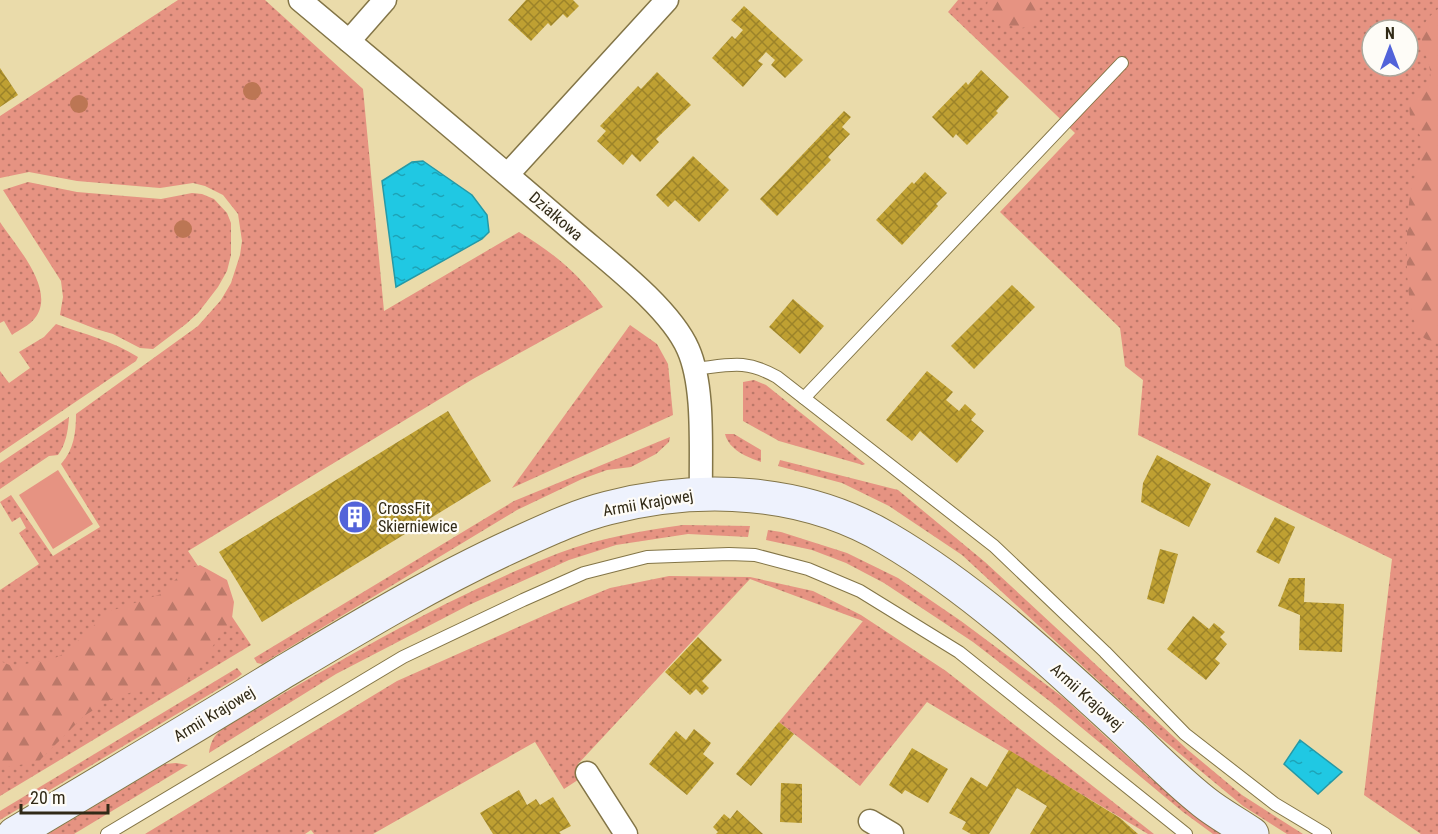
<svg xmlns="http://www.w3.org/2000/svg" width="1438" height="834" font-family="'Roboto Condensed',sans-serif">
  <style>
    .grass { fill: url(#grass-dots); fill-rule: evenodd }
    .forest { fill: url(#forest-firs) }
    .park { fill: #e69382 }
    .water { fill: url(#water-ripples); stroke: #2599a6; stroke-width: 1.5 }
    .building { fill: url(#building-cross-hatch) }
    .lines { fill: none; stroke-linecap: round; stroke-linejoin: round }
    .lane-casing { stroke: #837547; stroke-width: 14 }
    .street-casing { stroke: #837547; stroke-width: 25 }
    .secondary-casing { stroke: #837547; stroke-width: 35 }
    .lane { stroke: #fff; stroke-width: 12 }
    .street { stroke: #fff; stroke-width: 22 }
    .secondary { stroke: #eef2fd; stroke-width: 33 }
    .tree { fill: #bc7654 }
    .labels { text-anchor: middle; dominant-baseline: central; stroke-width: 4.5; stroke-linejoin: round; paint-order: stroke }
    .street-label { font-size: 16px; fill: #312a17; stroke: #fefcf7 }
    .poi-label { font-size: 16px; fill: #312a17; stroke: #fefcf7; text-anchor: start }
  </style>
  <defs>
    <pattern id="grass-dots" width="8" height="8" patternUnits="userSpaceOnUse" patternTransform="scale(1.5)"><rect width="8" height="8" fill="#e69382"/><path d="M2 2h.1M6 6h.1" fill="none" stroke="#bb7869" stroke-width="1.8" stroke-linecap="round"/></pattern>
    <pattern id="forest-firs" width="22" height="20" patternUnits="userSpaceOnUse" patternTransform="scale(1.5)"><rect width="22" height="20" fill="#e69382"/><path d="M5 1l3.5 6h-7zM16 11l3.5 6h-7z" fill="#bb7869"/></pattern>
    <pattern id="water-ripples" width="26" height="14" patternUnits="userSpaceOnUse" patternTransform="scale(1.5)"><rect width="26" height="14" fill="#20c8e3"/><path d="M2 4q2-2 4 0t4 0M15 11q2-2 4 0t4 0" fill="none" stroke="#1da3b7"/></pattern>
    <pattern id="building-cross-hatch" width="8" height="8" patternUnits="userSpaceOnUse" patternTransform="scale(1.5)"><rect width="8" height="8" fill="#bfa032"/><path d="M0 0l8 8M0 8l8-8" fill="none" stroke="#9c8329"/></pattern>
  </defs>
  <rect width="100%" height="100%" fill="#eadbaa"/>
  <g class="grass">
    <path d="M178 0H265L363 89 384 311 519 232C555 254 578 273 603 307L473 379 188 551 251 645 0 796V590L39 564 19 533 26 528 20 517 12 522 0 502 11 495 53 556 100 527 61 464C74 450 76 432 76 414L198 326 221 300 231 283 240 255 242 241 238 214 223 195 205 186 193 183 160 188 136 186 77 181 29 172 0 178V116Z"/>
    <path d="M958 0H1438V834H1421L1364 795 1392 559 1138 435 1143 380 1125 366 1120 328 1000 212 1075 133 948 12ZM1372 30H1408V66H1372Z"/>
    <polygon points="28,182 77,192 161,199 192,193 202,194 214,199 227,213 231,223 231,255 227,271 218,287 198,313 186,324 153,349 140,348 113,334 96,329 60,315 63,297 61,281 3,190"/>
    <path d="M0 222C15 245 57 290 35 318 30 325 19 330 12 335L4 321 0 323Z"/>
    <path d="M56 324C84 334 113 341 138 357L136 361 0 453V371L9 383 30 368 19 352 44 337Z"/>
    <polygon points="630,325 657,344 668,364 673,415 512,488"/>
    <polygon points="754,380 766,385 865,464 863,465 779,441 743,421 743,382"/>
    <path d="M69 417C68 431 66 444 58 455L49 456 0 489V463Z"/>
    <path d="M725 434H734L761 450V462C747 457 729 450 725 434Z"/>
    <polygon points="670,437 669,442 656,454 631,467 607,470 582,479 517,510 262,664 257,663 254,658 514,501"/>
    <polygon points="780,460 898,490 985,562 1188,750 1242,795 1303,834 1287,834 1243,806 1156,734 962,555 889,506 842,483 778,466"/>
    <path d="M683 525 750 526 748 537 688 534 616 545 569 560 469 605 336 674 209 753C212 733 220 731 236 721 341 660 446 597 559 553 599 538 641 531 683 525Z"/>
    <polygon points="768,530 781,532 847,553 898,578 961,621 1064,698 1150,778 1221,834 1213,834 1183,812 1052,703 973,642 884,583 846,563 812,550 766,540"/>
    <polygon points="669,576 750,577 813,591 861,615 946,671 1154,834 1148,834 927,702 860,786 779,722 863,621 750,579 578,764 584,776 564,789 535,742 373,834 314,834 311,830 305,834 145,834 397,681 561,608 610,588"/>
    <polygon points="237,668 242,674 237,678 0,820 0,811"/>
    <polygon points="176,763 188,765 74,834 48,834 165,764"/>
  </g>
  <g class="forest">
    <polygon points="988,0 1038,0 1038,23 1022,28 997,24 986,11"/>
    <path d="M1438 9V341C1431 341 1426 341 1421 335 1403 310 1406 234 1409 203 1411 183 1421 165 1422 145 1422 135 1415 128 1411 119 1409 114 1410 107 1409 101 1415 96 1423 92 1429 86 1438 57 1402 36 1438 9Z"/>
    <polygon points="200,565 227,580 234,602 232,618 191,678 169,690 136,691 113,698 84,716 38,762 0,768 0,661 12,666 51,660 65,653 108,612 161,594 184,571"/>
  </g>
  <polygon class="park" points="58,470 93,524 53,549 19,495"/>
  <g class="water">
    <polygon points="423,161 472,195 487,215 489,232 482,239 396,287 382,181 412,162"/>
    <polygon points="1300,740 1342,772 1318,794 1284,764"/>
  </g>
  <g class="building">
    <polygon points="526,0 573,0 579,6 567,18 563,14 551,26 548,23 531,41 508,20"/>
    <polygon points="744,6 803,60 785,78 771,65 775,60 766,52 758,61 763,64 743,87 712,58 732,36 735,39 743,30 731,20"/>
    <polygon points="0,68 18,95 0,107"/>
    <polygon points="981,70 1009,97 996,111 998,113 967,145 956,134 953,138 932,117 966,82 968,85"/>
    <polygon points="657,72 691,105 656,139 659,142 640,162 632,154 623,165 597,141 606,131 600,126 638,86 641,89"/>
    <polygon points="844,111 851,117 842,127 850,134 828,157 831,160 777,216 760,199"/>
    <polygon points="693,156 729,190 699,222 675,200 668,207 656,195"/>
    <polygon points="925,172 947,193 936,204 938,206 902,245 876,220 912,182 914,184"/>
    <polygon points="1012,285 1035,307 974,369 951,346"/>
    <polygon points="793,299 824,326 800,354 769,327"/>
    <polygon points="927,371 953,392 946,400 959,411 965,404 976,414 971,420 984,431 957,463 920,431 912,441 886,420"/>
    <polygon points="448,411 491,481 262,622 219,552"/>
    <polygon points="1157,455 1211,484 1189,527 1141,502 1143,483"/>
    <polygon points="1275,517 1295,527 1279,564 1256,552"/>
    <polygon points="1160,549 1178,554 1164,604 1147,599"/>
    <polygon points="1289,578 1305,578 1304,602 1344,604 1342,652 1299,650 1300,615 1278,606"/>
    <polygon points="1193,616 1209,629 1214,623 1225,632 1220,637 1227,644 1215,659 1220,663 1206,680 1167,649"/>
    <polygon points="698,637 722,660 702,681 709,688 702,695 696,689 690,695 665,672"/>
    <polygon points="779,722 794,734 751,786 736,774"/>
    <polygon points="694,729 711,743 703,754 714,763 687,795 649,764 676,731 686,740"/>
    <polygon points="912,748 948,769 928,803 905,790 902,794 889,785"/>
    <polygon points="1009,750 1120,818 1138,834 1030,834 1047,806 1017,788 989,834 971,834 962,829 966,822 949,813 971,777 987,787"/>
    <polygon points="781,783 802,784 802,823 780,822"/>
    <polygon points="519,790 527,805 536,799 540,805 553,797 571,826 559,832 561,834 493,834 480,813"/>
    <polygon points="737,810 763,834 716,834 718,832 713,827 724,814 730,819"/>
  </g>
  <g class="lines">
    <defs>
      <g id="lane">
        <path d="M695 369C730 365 745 359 777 377L994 546 1105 652 1185 734 1275 804 1325 834"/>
        <polyline points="804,398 1122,63"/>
        <polyline points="107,834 403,657 523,600 584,573 647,557 729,554 755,555 808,569 860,591 959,652 1186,834"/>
      </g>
      <g id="street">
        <path d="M300 0C392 77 484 154 574 232 609 262 670 308 688 349 705 387 700 451 701 493"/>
        <polyline points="349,41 385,0"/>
        <polyline points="508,174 667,0"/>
        <polyline points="587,773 626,834"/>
        <polyline points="870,821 892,834"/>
      </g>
      <path id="secondary" d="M14 834C103 781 192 728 280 674 357 628 433 582 514 545 545 531 576 516 608 508 701 484 804 489 888 539 975 590 1050 661 1124 729 1150 753 1176 780 1204 802 1219 814 1236 823 1252 834"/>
    </defs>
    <use href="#lane" class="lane-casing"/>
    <use href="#street" class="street-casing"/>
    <use href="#secondary" class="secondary-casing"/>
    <use href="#lane" class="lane"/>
    <use href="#street" class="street"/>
    <use href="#secondary" class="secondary"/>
  </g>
  <g class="tree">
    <circle cx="252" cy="91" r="9"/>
    <circle cx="79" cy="104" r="9"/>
    <circle cx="183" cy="229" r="9"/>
  </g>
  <defs>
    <symbol id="building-disc" viewBox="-11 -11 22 22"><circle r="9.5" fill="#5263d9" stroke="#fefcf7"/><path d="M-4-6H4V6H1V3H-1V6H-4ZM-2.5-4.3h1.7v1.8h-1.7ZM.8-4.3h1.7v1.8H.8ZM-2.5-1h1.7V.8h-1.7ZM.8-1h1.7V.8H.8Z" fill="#fff"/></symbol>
  </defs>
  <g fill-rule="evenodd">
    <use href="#building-disc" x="336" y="498" width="38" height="38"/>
  </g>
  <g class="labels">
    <g class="street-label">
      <text transform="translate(556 216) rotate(41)">Działkowa</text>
      <text transform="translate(648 503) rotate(-10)">Armii Krajowej</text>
      <text transform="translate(1087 697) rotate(42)">Armii Krajowej</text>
      <text transform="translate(214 714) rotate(-31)">Armii Krajowej</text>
    </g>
    <g class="poi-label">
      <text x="378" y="508">CrossFit<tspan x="378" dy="18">Skierniewice</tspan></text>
    </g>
  </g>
  <g transform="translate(1390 48)"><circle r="28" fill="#fefcf7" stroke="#aca89d" stroke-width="1.5"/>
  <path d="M0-4.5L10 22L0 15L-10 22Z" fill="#5263d9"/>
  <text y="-9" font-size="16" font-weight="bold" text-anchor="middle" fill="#312a17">N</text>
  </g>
  <path d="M21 804v9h87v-9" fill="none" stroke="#312a17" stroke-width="3"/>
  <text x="30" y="804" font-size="18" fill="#312a17" stroke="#fefcf7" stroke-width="4.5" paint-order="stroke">20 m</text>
</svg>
